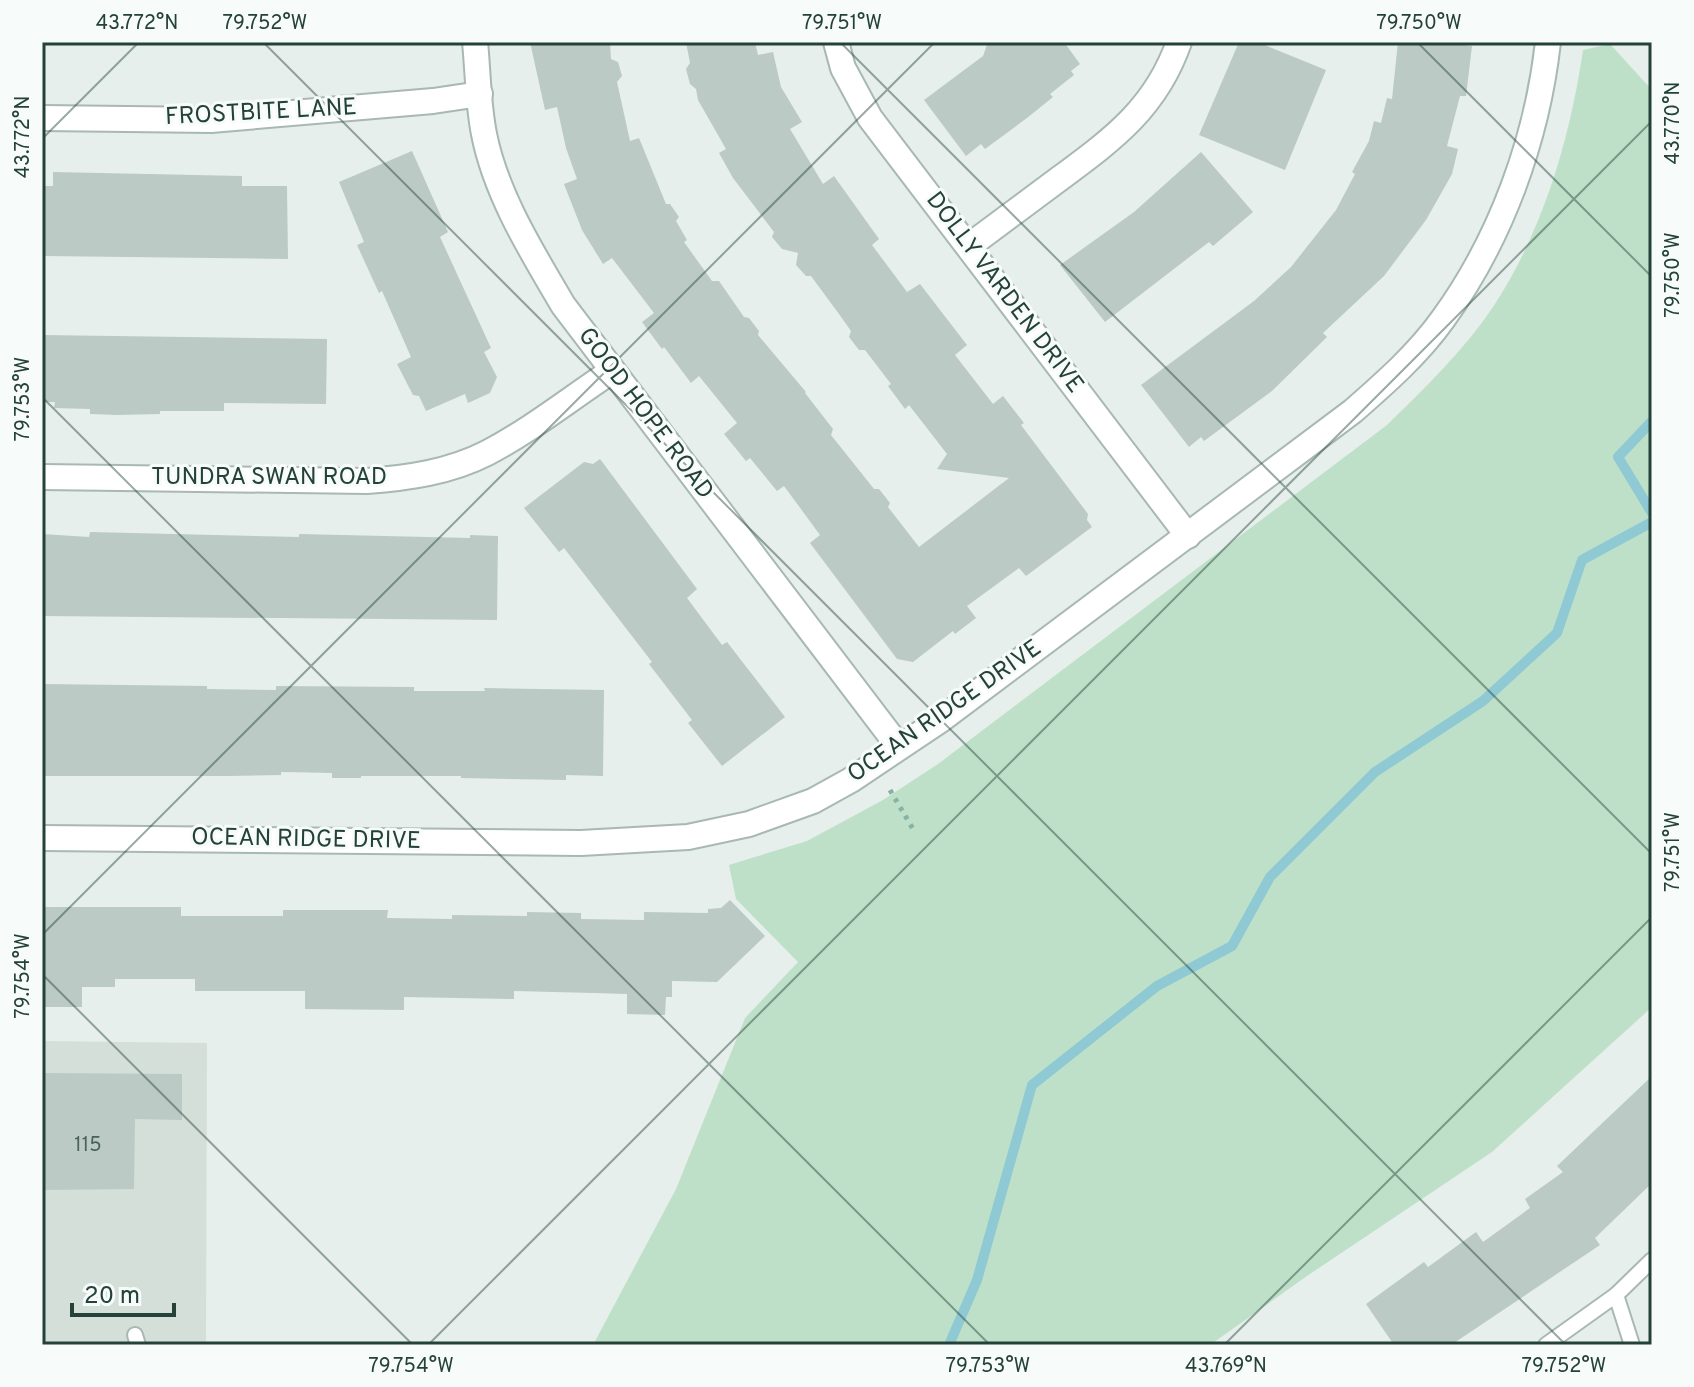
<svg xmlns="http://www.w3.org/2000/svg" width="1694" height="1387" font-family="Overpass,sans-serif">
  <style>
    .built { fill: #d4dfda }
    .green { fill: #bfe0c8 }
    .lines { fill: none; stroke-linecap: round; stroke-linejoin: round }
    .stream { stroke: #8ec9d4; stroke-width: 10 }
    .building { fill: #bbcac4 }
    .service-casing { stroke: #a8b8b2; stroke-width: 18 }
    .minor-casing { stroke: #a8b8b2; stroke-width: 28 }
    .path { stroke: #86b3a5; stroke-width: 5; stroke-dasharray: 4 6; stroke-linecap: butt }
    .service { stroke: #fff; stroke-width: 14 }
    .minor { stroke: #fff; stroke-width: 24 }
    .ticks { fill: none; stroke: #24423a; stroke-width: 2; stroke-opacity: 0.45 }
    .labels { text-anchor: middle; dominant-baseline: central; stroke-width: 6; stroke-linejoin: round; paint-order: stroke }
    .number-label { font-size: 20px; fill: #4a645c }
    .street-label { font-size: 24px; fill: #24423a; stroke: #f7fbf9 }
    .neatline { fill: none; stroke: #24423a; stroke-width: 3 }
    .ticks-label { font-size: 20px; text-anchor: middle; fill: #24423a }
  </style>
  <rect width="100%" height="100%" fill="#e6efeb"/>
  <polygon class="built" points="42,1041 207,1043 206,1345 42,1345"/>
  <path class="green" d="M1610 44 1652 90V1007L1492 1152 1307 1276 1210 1345H593L676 1189 745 1018 798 962 736 899 729 865 807 841 883 800 938 764 1387 425C1425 388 1464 350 1493 307 1543 231 1570 139 1583 50Z"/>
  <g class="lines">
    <g class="stream">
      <polyline points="1652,421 1618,457 1652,513"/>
      <polyline points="949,1345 977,1280 1032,1085 1157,986 1232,946 1270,877 1375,772 1483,701 1557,633 1582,560 1652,522"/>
    </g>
  </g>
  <g class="building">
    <polygon points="530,42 610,42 611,59 618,62 622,76 617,82 630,141 639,138 666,204 670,204 679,217 676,221 687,240 684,242 712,281 719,281 744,317 749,318 759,331 758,335 806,392 805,393 833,429 831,435 874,489 879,489 890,503 888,507 919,547 1009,478 937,469 947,454 909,405 905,409 888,386 891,384 865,350 859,350 849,337 851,331 839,314 811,276 806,276 796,265 798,253 782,249 772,237 774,232 733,178 719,153 726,149 698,100 696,89 690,84 686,69 690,63 686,42 755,42 758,55 773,52 781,87 802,122 790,129 823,184 834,176 879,239 872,245 907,292 920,284 967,345 955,355 993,404 1003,396 1024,423 1021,425 1088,514 1087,520 1092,527 1026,576 1019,568 967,606 976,618 955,634 953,631 913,662 897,659 810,543 820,535 784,486 777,491 750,458 746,461 724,434 737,423 699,376 691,383 664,347 662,349 642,322 654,313 612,258 603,264 582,230 564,184 577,179 566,148 557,107 545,110"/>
    <polygon points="988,42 1064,42 1080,64 1071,71 1074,75 1050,94 1053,97 1027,118 985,149 981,144 966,156 924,100 983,56"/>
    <polygon points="1239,42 1257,42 1326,70 1285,170 1199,135"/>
    <polygon points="1398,42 1439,42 1472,46 1466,96 1460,96 1447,146 1458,149 1452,174 1426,220 1384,276 1323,333 1327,337 1272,391 1204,441 1201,437 1189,447 1141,385 1254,301 1291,267 1336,210 1355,174 1352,172 1369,141 1374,121 1381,123 1387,98 1392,99"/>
    <polygon points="412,151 448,232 440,237 491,348 484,352 497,377 490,393 468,403 465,394 426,411 419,396 413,395 397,364 411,357 382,291 379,293 357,245 364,242 339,182"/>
    <polygon points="1201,152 1253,212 1213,246 1209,242 1105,322 1060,265 1134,212"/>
    <polygon points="53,172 242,176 242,186 287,186 288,259 42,256 42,186 53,186"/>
    <polygon points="42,335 327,339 326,404 224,403 224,411 160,411 160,414 117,415 90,414 90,409 54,408 55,402 42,402"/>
    <polygon points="600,459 697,589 687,598 722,645 727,642 785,717 722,766 688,723 692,720 649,664 652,662 564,548 559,552 524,508 584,462 593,464"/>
    <polygon points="90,532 299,537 299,534 470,538 470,535 498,536 497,620 42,616 42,534 89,537"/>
    <polygon points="42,684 207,686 207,689 276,690 276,686 414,687 414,691 485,691 484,688 604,690 603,776 566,775 566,780 461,778 461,776 361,776 361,778 332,778 332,773 281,772 281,775 227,776 42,776"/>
    <polygon points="730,900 765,936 717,982 672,981 672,997 666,997 665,1015 627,1014 627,994 594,993 514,991 514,999 404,997 404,1010 305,1009 305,991 195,991 195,979 115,979 115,987 82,987 82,1007 44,1007 42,907 181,907 181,916 283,916 283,910 388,910 387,918 452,919 452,915 527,916 527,912 581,913 581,919 644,920 644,912 708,913 708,909 721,908"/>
    <polygon points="42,1073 182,1074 182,1120 135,1119 134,1189 42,1190"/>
    <polygon points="1652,1076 1652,1183 1595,1238 1600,1245 1451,1345 1394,1345 1366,1304 1424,1262 1428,1267 1476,1232 1483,1242 1530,1208 1525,1199 1563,1172 1557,1166"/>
  </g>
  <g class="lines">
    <defs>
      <g id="service">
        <polyline points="1616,1295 1632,1345"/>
        <polyline points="135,1335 138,1345"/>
        <polyline points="1546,1345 1616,1295 1652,1260"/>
      </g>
      <g id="minor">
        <path d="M475 42C478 72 478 104 484 134 496 195 532 252 563 305L899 747"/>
        <polyline points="836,42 843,68 870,118 1188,536"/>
        <polyline points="42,118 211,120 433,101 480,94"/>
        <path d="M969 246C999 224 1029 201 1059 179 1113 139 1156 108 1179 42"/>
        <path d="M42 477 367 481C408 478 450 472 487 453 531 430 571 398 612 371"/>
        <path d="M42 838 581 843 688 837 749 824 813 801 851 780 942 719 1353 411C1385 383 1418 354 1443 319 1501 239 1537 140 1548 42"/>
      </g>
    </defs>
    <use href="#service" class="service-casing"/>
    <use href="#minor" class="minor-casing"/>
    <polyline class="path" points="890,790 913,829"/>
    <use href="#service" class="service"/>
    <use href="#minor" class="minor"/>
  </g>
  <path class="ticks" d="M263 42 1566 1345M840 42 1652 854M1417 42 1652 277M42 139 139 42M42 397 990 1345M42 935 935 42M42 974 413 1345M428 1345 1652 121M1224 1345 1652 917"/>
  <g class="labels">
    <g class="number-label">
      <text x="88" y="1146">115</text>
    </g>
    <g class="street-label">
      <text transform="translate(261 113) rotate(-3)">FROSTBITE LANE</text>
      <text transform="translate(1004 293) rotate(53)">DOLLY VARDEN DRIVE</text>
      <text transform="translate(645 414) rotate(53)">GOOD HOPE ROAD</text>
      <text x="269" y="478">TUNDRA SWAN ROAD</text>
      <text transform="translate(945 712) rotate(-35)">OCEAN RIDGE DRIVE</text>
      <text transform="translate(306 840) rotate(1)">OCEAN RIDGE DRIVE</text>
    </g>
  </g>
  <rect width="1694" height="1387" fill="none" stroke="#f7fbf9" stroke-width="88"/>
  <path d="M72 1303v12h102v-12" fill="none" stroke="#24423a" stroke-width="4"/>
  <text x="84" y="1303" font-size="24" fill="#24423a" stroke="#f7fbf9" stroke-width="6" paint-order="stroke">20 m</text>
  <rect x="44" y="44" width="1606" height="1299" class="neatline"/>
  <g class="ticks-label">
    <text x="137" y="29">43.772°N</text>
    <text x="265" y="29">79.752°W</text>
    <text x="842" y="29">79.751°W</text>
    <text x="1419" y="29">79.750°W</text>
    <text transform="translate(1672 123) rotate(-90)" y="7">43.770°N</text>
    <text transform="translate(22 137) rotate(-90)" y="7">43.772°N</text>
    <text transform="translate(1672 275) rotate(-90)" y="7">79.750°W</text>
    <text transform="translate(22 399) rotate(-90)" y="7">79.753°W</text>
    <text transform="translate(1672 852) rotate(-90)" y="7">79.751°W</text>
    <text transform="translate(22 976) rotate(-90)" y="7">79.754°W</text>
    <text x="411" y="1372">79.754°W</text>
    <text x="988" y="1372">79.753°W</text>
    <text x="1226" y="1372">43.769°N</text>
    <text x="1564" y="1372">79.752°W</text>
  </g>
</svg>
